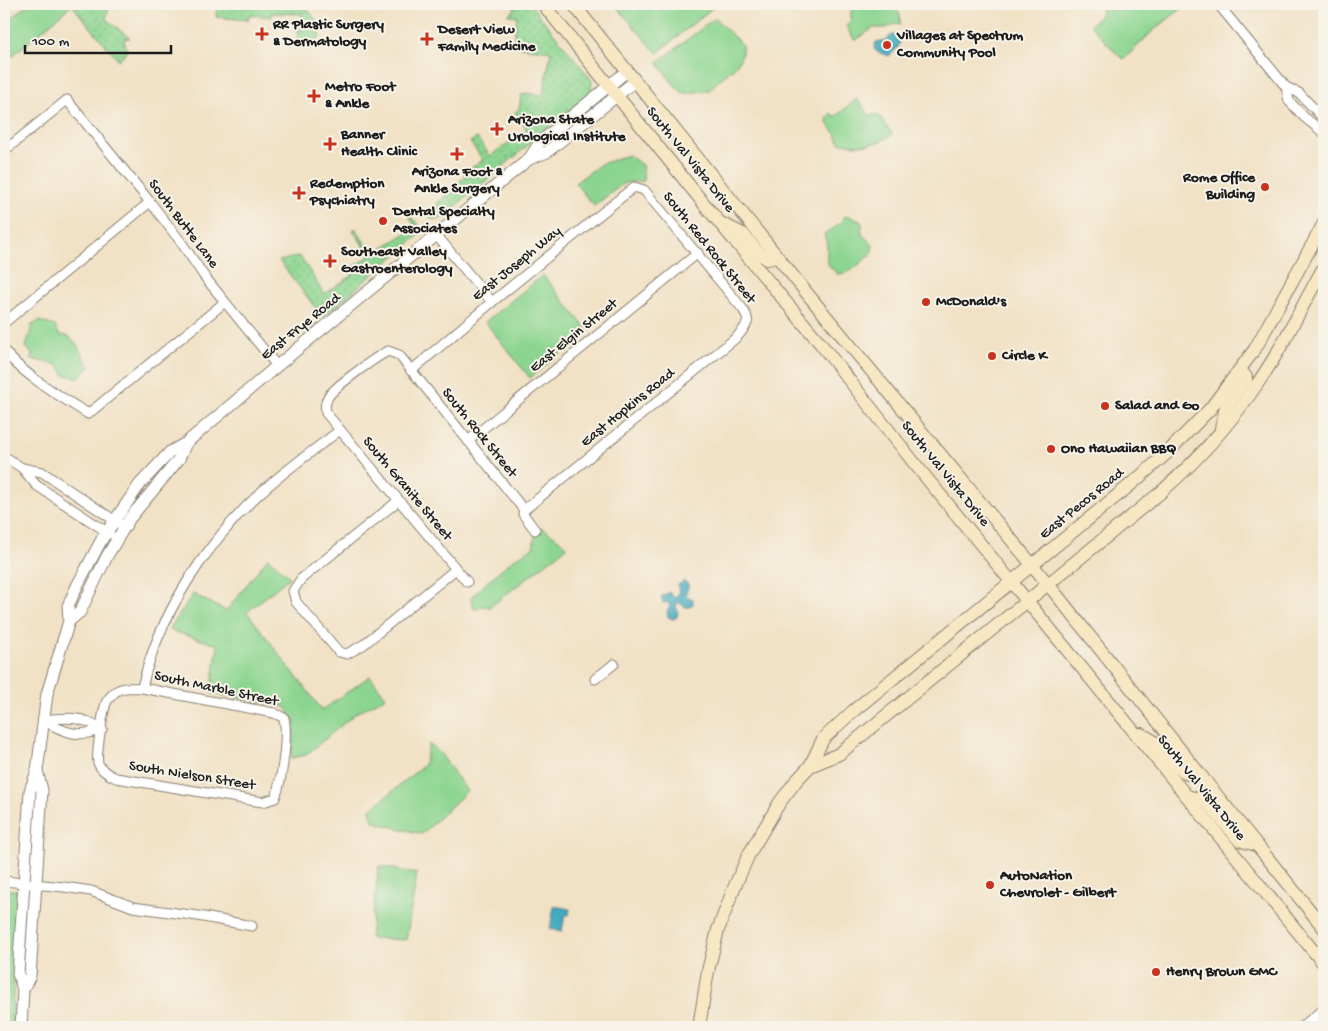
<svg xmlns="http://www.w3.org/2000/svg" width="1328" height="1031" font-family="'Gochi Hand',sans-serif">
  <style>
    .grass { fill: url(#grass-dots); stroke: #547856 }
    .park { fill: #8cd590; stroke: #547856 }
    .water { fill: #40aac0; stroke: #2e636e }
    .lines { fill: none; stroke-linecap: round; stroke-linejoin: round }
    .minor-casing { stroke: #867e70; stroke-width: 11 }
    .tertiary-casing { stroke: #867e70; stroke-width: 13 }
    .secondary-casing { stroke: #867e70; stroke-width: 14 }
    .minor { stroke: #fff; stroke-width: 9 }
    .tertiary { stroke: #fff; stroke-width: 11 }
    .secondary { stroke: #f8e7c3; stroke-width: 12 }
    .poi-dot { fill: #c8321e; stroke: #f7f3e8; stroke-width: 2 }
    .labels { text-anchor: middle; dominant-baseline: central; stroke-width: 4; stroke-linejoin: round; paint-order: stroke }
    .poi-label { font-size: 15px; font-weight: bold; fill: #1c1c1c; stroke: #f7f3e8; text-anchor: start }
    .street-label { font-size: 15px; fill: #1c1c1c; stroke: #f7f3e8 }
  </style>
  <defs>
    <pattern id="grass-dots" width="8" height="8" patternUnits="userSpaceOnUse" patternTransform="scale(1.25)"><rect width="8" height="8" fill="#8cd590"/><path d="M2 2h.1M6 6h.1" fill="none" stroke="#78b67c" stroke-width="1.8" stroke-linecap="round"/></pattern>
  </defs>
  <rect width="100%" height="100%" fill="#f7f3e8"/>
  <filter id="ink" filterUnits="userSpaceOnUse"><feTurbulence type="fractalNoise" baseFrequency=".02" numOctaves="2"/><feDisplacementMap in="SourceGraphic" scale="10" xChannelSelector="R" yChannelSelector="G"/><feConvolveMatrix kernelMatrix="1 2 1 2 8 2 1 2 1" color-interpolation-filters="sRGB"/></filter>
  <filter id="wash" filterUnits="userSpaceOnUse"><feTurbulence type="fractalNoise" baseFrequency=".0096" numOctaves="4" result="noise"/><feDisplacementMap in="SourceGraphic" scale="20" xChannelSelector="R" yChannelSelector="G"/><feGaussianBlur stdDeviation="1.12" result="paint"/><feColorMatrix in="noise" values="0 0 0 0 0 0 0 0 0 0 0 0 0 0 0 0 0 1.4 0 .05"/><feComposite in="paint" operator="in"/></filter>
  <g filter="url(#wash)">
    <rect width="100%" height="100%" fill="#f1e1c5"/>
    <g class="grass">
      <polygon points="71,4 110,4 106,19 130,38 124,39 127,52 118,60"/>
      <path d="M251 4C262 4 296 3 304 7 314 14 320 26 320 37L315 43 310 37 296 49 298 30H301L302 14 272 13V17L249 15 248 20 216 17 217 5 251 7Z"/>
      <polygon points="511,4 530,4 592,80 591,92 442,218 432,219 427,213 438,206 437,203 452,192 450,188 466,177 464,173 483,160 470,142 477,138 490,156 527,130 515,112 519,109 521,95 525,95 525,93 543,95 551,51 513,46 517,16 508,15 515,9"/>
      <polygon points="406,212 420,226 420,234 323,317 279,261 300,256 324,294 353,275 350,269 370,256 353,230 355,228 372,254 416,227"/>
    </g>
    <g class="park">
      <polygon points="29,4 71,4 72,5 4,63 4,24"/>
      <polygon points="614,4 717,4 657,53"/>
      <path d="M859 4C866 7 884 3 894 4L900 15V25L895 24 885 28H873L855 41 846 26 851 21V8Z"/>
      <polygon points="1121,4 1186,4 1185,6 1154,30 1124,59 1117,54 1090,25 1099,17 1103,7 1113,9"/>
      <path d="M715 18 742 45C745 68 721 74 710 90 702 90 692 94 685 93 677 92 664 70 657 63Z"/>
      <path d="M857 99 869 115H878L880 117 892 134C879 146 855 147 839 142L836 134 827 123 828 119 827 118 831 113 834 116H836Z"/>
      <polygon points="628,155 642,165 644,181 624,183 594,206 575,183 601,164"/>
      <path d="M849 216 860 221 863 226 861 228 862 234 873 245 871 256C856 263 857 273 837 274L827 263V244L824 234C832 229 838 227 844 217Z"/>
      <polygon points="543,275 588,331 530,378 485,322"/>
      <path d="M39 321 55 326 59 335C78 334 80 356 90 367L79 378 65 375 58 365 31 359 32 354 26 347 32 325Z"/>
      <path d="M542 528C552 535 559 538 567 547L490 607 483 606 475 610 472 605 471 597C490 580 510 558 533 548L535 535Z"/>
      <polygon points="268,558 290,577 247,612 322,710 370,676 386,697 356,713 306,755 291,758 295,722 286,707 211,693 218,645 169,630 193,594 226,611"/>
      <polygon points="429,744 440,753 467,791 422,834 374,822 370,810 424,765"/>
      <polygon points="379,866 417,874 406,940 370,938"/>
      <polygon points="4,890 17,890 12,1027 4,1027"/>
    </g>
    <g class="water">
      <path d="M892 35H896L900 41C900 46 894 52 889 56L877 52 874 49 876 42 886 40Z"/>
      <polygon points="684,581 689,585 685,595 693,599 693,604 690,607 685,607 680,603 677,603 676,606 678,612 677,617 673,619 668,617 667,612 670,606 667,602 663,603 661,597 669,592 675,598 679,593 678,585"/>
      <polygon points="554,906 570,909 569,915 565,915 562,931 550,929"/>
    </g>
  </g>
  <g filter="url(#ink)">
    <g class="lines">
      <defs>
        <g id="minor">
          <polyline points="1218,4 1286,87 1299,93 1324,119"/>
          <polyline points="1286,87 1289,101 1303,116 1324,133"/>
          <polyline points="4,151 67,100 150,202 181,242 204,276 277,366"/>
          <polyline points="437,236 492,302"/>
          <polyline points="4,323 150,202"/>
          <path d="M4 350C20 373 63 398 88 414L225 302"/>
          <path d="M411 371 492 302 634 187 644 190 742 308C752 322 747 325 737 337L524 510"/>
          <polyline points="468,441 698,253"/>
          <polyline points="4,456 22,468 36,485 110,534"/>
          <polyline points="22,468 42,472 120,524"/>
          <polyline points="398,501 301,579 293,591 296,602 339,652 347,654 363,645 456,569"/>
          <path d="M467 582 326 413C325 406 325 403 328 397 334 387 376 357 388 351L399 355 524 510 523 514 535 530"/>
          <polyline points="595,679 614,664"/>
          <path d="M142 688 274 713 284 718C288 736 282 781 275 798L263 802 250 800 116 778C109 775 101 771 98 763 96 754 103 709 107 701 109 698 113 694 115 692 123 686 133 688 142 688 158 616 206 544 259 494 284 471 313 451 340 430"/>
          <path d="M43 720C63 732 79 739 102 729"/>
          <path d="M43 720C65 717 83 716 102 729"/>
          <polyline points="4,881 64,887 91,891 133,907 198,916 252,926"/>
        </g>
        <g id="tertiary">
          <polyline points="529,159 540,142 627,71"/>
          <polyline points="69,621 80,612 107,556 130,518 179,459 186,443"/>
          <polyline points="23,989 30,976 42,790 37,771"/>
          <polyline points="21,1027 23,989 18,974 30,791 37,771 47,694 69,621 68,606 77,586 102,539 140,484 170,452 186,443 277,366 529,159 547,152 635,81"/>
          <polyline points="1303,1027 1324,1010"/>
        </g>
        <g id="secondary">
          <polyline points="543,4 709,210 820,343 915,464 1324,964"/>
          <polyline points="573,4 810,297 1048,584 1202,777 1324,928"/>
          <polyline points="723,224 743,234 759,253 767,259 777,257"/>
          <polyline points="1221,428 1226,407 1246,380 1246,377 1240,370"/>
          <path d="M1141 734C1147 737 1153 740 1158 745 1174 761 1177 775 1202 777"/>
          <path d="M810 766 839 754 1160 493C1205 454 1243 409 1274 358 1292 328 1307 297 1324 267"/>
          <polyline points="1187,796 1206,801 1239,840 1256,845"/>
          <polyline points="699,1027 708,971 718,930 734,888 749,854 780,802 796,781 810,766 823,739 852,712 1135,481 1166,454 1210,409 1255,349 1324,223"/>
        </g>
      </defs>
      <use href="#minor" class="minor-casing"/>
      <use href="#tertiary" class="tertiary-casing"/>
      <use href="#secondary" class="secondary-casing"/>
      <use href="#minor" class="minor"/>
      <use href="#tertiary" class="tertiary"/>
      <use href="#secondary" class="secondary"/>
    </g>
  </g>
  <g class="poi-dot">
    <path d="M259.5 26.5h5v5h5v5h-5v5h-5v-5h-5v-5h5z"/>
    <path d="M424.5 31.5h5v5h5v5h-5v5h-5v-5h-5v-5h5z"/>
    <circle cx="887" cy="45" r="5"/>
    <path d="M311.5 88.5h5v5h5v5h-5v5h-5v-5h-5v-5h5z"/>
    <path d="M494.5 121.5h5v5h5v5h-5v5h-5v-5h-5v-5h5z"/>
    <path d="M327.5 136.5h5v5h5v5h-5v5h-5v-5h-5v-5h5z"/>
    <path d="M454.5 146.5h5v5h5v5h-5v5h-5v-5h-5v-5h5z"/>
    <circle cx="1265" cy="187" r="5"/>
    <path d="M296.5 185.5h5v5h5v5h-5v5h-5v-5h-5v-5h5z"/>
    <circle cx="383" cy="221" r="5"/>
    <path d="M327.5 253.5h5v5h5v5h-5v5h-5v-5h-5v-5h5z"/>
    <circle cx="926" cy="302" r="5"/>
    <circle cx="992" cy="356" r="5"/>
    <circle cx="1105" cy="406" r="5"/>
    <circle cx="1051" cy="449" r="5"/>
    <circle cx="990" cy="885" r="5"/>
    <circle cx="1156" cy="972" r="5"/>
  </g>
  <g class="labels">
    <g class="poi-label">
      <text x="273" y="25">RR Plastic Surgery<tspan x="273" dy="17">&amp; Dermatology</tspan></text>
      <text x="438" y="30">Desert View<tspan x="438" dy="17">Family Medicine</tspan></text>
      <text x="897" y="36">Villages at Spectrum<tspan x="897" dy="17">Community Pool</tspan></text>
      <text x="325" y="87">Metro Foot<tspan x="325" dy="17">&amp; Ankle</tspan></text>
      <text x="508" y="120">Arizona State<tspan x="508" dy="17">Urological Institute</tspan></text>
      <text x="341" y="135">Banner<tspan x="341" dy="17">Health Clinic</tspan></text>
      <text x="457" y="172" text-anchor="middle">Arizona Foot &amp;<tspan x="457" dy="17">Ankle Surgery</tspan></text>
      <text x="1255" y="178" text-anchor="end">Rome Office<tspan x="1255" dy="17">Building</tspan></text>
      <text x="310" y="184">Redemption<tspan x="310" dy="17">Psychiatry</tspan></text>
      <text x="393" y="212">Dental Specialty<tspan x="393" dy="17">Associates</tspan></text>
      <text x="341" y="252">Southeast Valley<tspan x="341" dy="17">Gastroenterology</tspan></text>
      <text x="936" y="302">McDonald's</text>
      <text x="1002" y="356">Circle K</text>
      <text x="1115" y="406">Salad and Go</text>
      <text x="1061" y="449">Ono Hawaiian BBQ</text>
      <text x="1000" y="876">AutoNation<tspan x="1000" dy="17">Chevrolet - Gilbert</tspan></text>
      <text x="1166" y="972">Henry Brown GMC</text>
    </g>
    <g class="street-label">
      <text transform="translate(690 160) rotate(51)">South Val Vista Drive</text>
      <text transform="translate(183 224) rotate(53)">South Butte Lane</text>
      <text transform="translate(709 248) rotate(51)">South Red Rock Street</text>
      <text transform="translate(517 264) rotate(-39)">East Joseph Way</text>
      <text transform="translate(301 327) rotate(-39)">East Frye Road</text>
      <text transform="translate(574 336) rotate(-39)">East Elgin Street</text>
      <text transform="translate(628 408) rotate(-39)">East Hopkins Road</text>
      <text transform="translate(479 433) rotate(51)">South Rock Street</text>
      <text transform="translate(945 474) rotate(51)">South Val Vista Drive</text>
      <text transform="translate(407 489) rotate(50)">South Granite Street</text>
      <text transform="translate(1082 504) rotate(-39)">East Pecos Road</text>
      <text transform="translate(216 689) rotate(12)">South Marble Street</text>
      <text transform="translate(192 776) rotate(9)">South Nielson Street</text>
      <text transform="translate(1201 788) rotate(51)">South Val Vista Drive</text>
    </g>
  </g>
  <rect width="1328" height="1031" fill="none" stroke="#f7f3e8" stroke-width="20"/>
  <path d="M25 45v8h146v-8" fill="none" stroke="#1c1c1c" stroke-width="2.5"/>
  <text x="32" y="45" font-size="15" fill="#1c1c1c" stroke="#f7f3e8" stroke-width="4" paint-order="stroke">100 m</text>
</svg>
